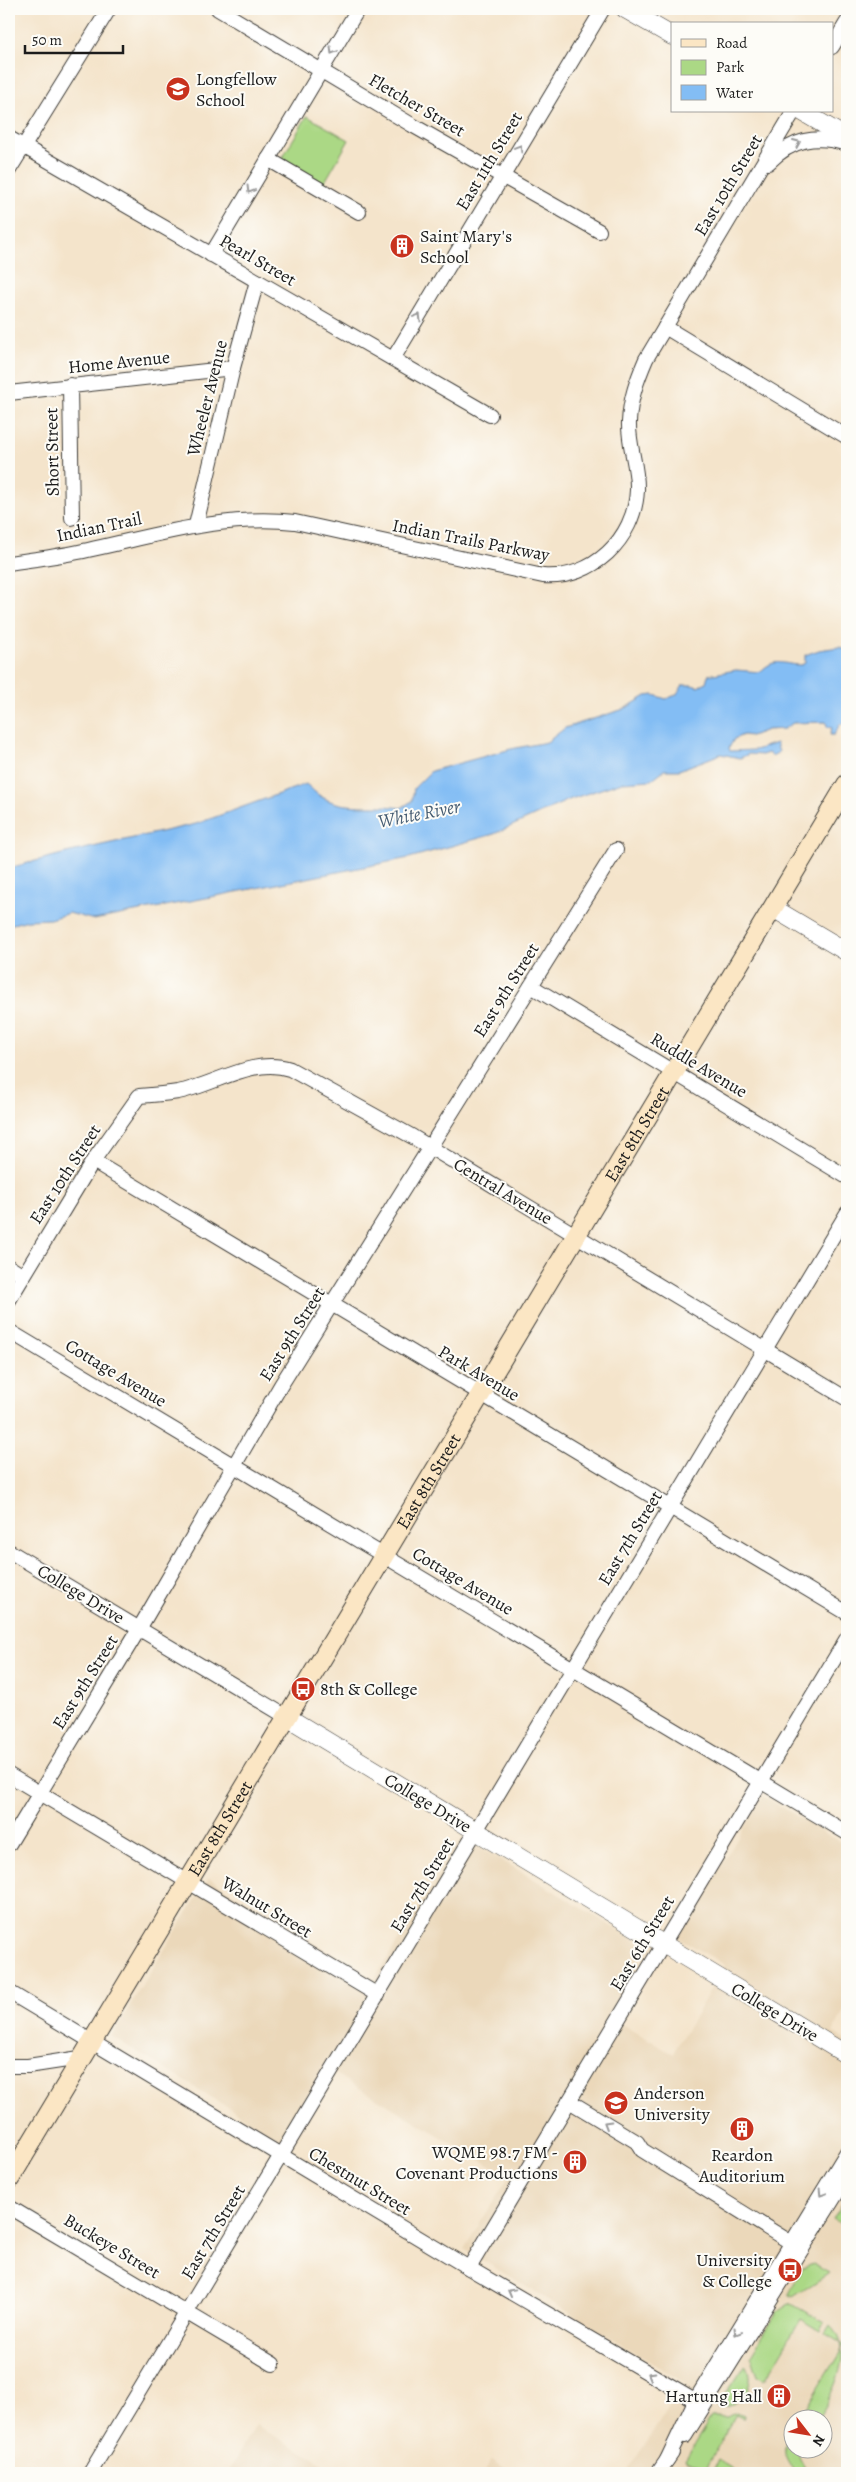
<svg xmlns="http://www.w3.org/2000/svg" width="856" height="2482" font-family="Alegreya,serif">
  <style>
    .built { fill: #ebd8ba; fill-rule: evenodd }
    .green { fill: #abd885; stroke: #647a50 }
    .water { fill: #83bdf4; stroke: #506c88 }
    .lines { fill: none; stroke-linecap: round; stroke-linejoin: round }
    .minor-casing { stroke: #3c3a36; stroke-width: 16 }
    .tertiary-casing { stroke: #3c3a36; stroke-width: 19 }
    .secondary-casing { stroke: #3c3a36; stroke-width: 21 }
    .minor { stroke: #fff; stroke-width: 14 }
    .tertiary { stroke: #fff; stroke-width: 18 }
    .secondary { stroke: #fbe6c4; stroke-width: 19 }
    .oneway { stroke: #999 }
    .labels { text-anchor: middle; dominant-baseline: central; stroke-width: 4; stroke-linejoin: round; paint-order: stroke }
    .poi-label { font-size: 18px; fill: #1c1c1c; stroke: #fdfcf7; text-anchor: start }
    .street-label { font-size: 18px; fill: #1c1c1c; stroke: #fdfcf7 }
    .water-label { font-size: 19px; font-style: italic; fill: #455c72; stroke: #fdfcf7 }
  </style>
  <rect width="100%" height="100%" fill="#fdfcf7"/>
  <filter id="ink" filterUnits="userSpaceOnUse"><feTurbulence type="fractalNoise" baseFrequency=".02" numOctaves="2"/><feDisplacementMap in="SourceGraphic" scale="10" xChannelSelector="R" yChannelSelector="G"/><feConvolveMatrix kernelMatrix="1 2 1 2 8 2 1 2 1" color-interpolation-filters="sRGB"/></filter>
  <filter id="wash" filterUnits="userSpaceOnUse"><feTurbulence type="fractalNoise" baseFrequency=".0096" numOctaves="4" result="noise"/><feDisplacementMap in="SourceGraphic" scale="20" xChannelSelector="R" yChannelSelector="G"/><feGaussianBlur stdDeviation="1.12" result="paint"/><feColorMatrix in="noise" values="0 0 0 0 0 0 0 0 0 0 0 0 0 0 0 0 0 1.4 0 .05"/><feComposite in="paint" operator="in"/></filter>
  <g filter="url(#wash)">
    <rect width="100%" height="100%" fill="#f4e4cb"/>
    <g class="built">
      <path d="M763 1796 847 1846V2005L833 2032 847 2041V2473H626L685 2383 464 2249 509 2177 324 2067 280 2139 111 2036 209 1878 374 1980 463 1837 647 1947 607 2016 673 2053 725 1965 678 1937ZM794 2420H824V2450H794Z"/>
      <polygon points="256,2425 313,2458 338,2473 227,2473"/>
      <polygon points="492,2460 513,2473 484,2473"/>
    </g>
    <g class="green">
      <polygon points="307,116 349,140 323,185 281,160"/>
      <polygon points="847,2196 847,2227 833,2219"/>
      <polygon points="813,2264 829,2273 828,2274 793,2297 789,2294 803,2268"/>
      <polygon points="790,2303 825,2323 821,2331 801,2319 765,2380 758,2376 751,2355 778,2311"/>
      <path d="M831 2326C856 2350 833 2393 817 2419H799L844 2345 826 2334Z"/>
      <path d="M746 2364C759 2385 739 2409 717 2408Z"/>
      <polygon points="736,2413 743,2416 742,2419 736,2415 706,2469 685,2459 711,2417 726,2417"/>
      <path d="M789 2434 793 2436 794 2450H796L806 2468 803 2473H794L795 2471C783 2460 782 2447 789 2434Z"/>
      <polygon points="718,2460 739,2473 712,2473"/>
    </g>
    <path class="water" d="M839 647 847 649V718L843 724H840L834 735H830L832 728 827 727 826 722 793 723 784 729 767 730 751 736 743 735 734 739 729 748 730 751 755 750 776 743 779 752 772 756 768 753 762 755 749 754 740 758 721 754 679 770H664L651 780 622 782 571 799 494 834 409 858 94 920 69 913 50 919 28 920 9 925V868L66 853 196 824 306 784C311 788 316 794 322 797 345 811 375 803 401 808L412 801 414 788 431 771 511 749 547 742 565 728 624 709 646 696 654 695 666 699 676 695 683 685H692L698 687 706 682 708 675 736 670 760 672C776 656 782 665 801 665L805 663V655L819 650Z"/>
  </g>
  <g filter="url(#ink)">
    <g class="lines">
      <defs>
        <g id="minor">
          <polyline points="218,9 412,125 599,231"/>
          <polyline points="832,47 847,22"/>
          <polyline points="9,138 490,415"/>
          <polyline points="268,159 359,212"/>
          <path d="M768 163C792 139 816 134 847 144"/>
          <polyline points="9,170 109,9"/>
          <polyline points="211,255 358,9"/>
          <polyline points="665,327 847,437"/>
          <polyline points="393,359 603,9"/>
          <polyline points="70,385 72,518"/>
          <polyline points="9,393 233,368"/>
          <polyline points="196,525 233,368 257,281"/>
          <path d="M9 563C35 559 62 556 88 550 157 535 224 514 295 522L543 576C592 580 635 539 637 490 638 467 628 445 629 422 630 399 637 380 646 359L794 111"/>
          <polyline points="531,986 847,1177"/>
          <polyline points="93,1161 847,1613"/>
          <polyline points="9,1267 23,1276"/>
          <path d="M9 1300 93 1161 139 1096C152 1095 165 1094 178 1092 215 1085 252 1057 290 1069L413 1137 847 1399"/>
          <polyline points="9,1331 847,1833"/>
          <polyline points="9,1551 287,1717"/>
          <polyline points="9,1775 378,1995"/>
          <polyline points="9,1844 139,1629 281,1385 616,850"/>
          <polyline points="9,1992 469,2268 693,2399"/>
          <polyline points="9,2066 28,2066 80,2058"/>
          <polyline points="569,2101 637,2142 642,2150 798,2247"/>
          <polyline points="9,2207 273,2364"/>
          <polyline points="469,2268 847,1638"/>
          <polyline points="685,2436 847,2177"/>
          <polyline points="667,2460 695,2401 847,2152"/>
          <polyline points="90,2473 847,1213"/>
          <polyline points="658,2473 672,2453"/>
        </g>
        <g id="tertiary">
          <polyline points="625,9 672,36"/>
          <polyline points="801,111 847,138"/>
          <polyline points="773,908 847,952"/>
          <polyline points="287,1717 847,2055"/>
        </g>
        <g id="secondary">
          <path id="s1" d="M9 2180 847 784"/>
        </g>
      </defs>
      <use href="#minor" class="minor-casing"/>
      <use href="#tertiary" class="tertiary-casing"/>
      <use href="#secondary" class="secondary-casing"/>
      <use href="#minor" class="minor"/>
      <use href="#tertiary" class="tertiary"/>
      <use href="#secondary" class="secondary"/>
    </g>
    <defs><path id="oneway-chevron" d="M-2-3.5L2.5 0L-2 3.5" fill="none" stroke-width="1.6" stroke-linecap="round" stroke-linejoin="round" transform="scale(1.25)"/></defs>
    <g class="oneway">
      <use href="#oneway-chevron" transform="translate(333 51) rotate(121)"/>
      <use href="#oneway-chevron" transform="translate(797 143) rotate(-23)"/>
      <use href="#oneway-chevron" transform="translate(519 148) rotate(-59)"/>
      <use href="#oneway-chevron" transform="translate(250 190) rotate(121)"/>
      <use href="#oneway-chevron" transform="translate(418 317) rotate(-59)"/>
      <use href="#oneway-chevron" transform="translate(607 2124) rotate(-149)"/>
      <use href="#oneway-chevron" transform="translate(822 2193) rotate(122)"/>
      <use href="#oneway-chevron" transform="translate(511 2292) rotate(-151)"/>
      <use href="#oneway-chevron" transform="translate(737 2332) rotate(121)"/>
      <use href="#oneway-chevron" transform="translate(651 2375) rotate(-150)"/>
    </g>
  </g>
  <defs>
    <symbol id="school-disc" viewBox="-11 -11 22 22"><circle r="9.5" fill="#c8321e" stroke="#fdfcf7"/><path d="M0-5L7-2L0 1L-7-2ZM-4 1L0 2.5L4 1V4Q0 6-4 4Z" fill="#fff"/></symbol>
    <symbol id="building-disc" viewBox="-11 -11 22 22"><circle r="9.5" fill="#c8321e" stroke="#fdfcf7"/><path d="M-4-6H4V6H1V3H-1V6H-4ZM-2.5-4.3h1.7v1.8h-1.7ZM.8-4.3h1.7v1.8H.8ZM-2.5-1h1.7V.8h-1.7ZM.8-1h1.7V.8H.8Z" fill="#fff"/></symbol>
    <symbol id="bus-disc" viewBox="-11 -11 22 22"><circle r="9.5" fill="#c8321e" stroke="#fdfcf7"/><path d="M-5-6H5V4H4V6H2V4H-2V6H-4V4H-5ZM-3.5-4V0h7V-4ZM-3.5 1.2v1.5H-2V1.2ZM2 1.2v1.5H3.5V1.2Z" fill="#fff"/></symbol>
    <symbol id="university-disc" viewBox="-11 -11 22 22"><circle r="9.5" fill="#c8321e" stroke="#fdfcf7"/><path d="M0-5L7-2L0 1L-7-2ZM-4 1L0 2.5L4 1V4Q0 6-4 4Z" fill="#fff"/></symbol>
  </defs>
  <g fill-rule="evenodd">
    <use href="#school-disc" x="164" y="75" width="28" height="28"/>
    <use href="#building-disc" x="388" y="232" width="28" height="28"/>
    <use href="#bus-disc" x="289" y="1675" width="28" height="28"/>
    <use href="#university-disc" x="602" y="2089" width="28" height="28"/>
    <use href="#building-disc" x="728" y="2115" width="28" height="28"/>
    <use href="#building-disc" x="561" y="2148" width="28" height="28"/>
    <use href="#bus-disc" x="776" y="2256" width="28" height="28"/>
    <use href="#building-disc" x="765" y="2382" width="28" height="28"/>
  </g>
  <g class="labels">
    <g class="poi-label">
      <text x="196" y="79">Longfellow<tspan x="196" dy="21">School</tspan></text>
      <text x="420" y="236">Saint Mary's<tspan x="420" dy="21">School</tspan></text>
      <text x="320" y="1689">8th &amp; College</text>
      <text x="634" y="2093">Anderson<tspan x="634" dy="21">University</tspan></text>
      <text x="558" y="2152" text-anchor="end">WQME 98.7 FM -<tspan x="558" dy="21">Covenant Productions</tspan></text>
      <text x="742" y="2155" text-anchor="middle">Reardon<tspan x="742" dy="21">Auditorium</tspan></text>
      <text x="772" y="2260" text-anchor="end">University<tspan x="772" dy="21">&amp; College</tspan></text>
      <text x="762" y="2396" text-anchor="end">Hartung Hall</text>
    </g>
    <g class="street-label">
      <text transform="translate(417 105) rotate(30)">Fletcher Street</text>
      <text transform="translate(489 161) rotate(-59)">East 11th Street</text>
      <text transform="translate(728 185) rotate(-59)">East 10th Street</text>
      <text transform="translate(258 260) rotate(30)">Pearl Street</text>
      <text transform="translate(119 362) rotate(-6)">Home Avenue</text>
      <text transform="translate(207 398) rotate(-76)">Wheeler Avenue</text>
      <text transform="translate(52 452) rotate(-91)">Short Street</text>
      <text transform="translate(99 527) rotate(-12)">Indian Trail</text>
      <text transform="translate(471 540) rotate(11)">Indian Trails Parkway</text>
      <text transform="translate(506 990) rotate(-58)">East 9th Street</text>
      <text transform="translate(699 1065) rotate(31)">Ruddle Avenue</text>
      <text stroke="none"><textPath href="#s1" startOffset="1220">East 8th Street</textPath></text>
      <text transform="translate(65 1174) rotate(-57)">East 10th Street</text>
      <text transform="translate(503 1191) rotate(31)">Central Avenue</text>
      <text transform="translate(292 1334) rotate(-58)">East 9th Street</text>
      <text transform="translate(116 1373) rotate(31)">Cottage Avenue</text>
      <text transform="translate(479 1373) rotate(31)">Park Avenue</text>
      <text stroke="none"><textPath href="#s1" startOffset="815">East 8th Street</textPath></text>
      <text transform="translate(630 1538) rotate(-59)">East 7th Street</text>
      <text transform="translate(463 1581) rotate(31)">Cottage Avenue</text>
      <text transform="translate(81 1594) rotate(31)">College Drive</text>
      <text transform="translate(85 1682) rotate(-58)">East 9th Street</text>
      <text transform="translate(428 1803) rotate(31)">College Drive</text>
      <text stroke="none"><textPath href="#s1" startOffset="410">East 8th Street</textPath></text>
      <text transform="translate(422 1885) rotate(-59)">East 7th Street</text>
      <text transform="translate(267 1907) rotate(31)">Walnut Street</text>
      <text transform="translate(642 1943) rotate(-59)">East 6th Street</text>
      <text transform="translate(775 2012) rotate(31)">College Drive</text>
      <text transform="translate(360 2181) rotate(31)">Chestnut Street</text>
      <text transform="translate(213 2232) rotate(-59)">East 7th Street</text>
      <text transform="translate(112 2246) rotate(31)">Buckeye Street</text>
    </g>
    <g class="water-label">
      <text transform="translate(419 814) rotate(-11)">White River</text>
    </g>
  </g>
  <rect width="856" height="2482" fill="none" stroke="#fdfcf7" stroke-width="30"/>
  <rect x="671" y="22" width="162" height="90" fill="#fdfcf7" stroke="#a3a29f"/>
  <rect x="681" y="39" width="25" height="8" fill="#fbe6c4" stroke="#a3a29f"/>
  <text x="716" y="48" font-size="15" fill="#1c1c1c">Road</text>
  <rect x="681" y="60" width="25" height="15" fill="#abd885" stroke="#a3a29f"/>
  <text x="716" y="72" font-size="15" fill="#1c1c1c">Park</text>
  <rect x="681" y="85" width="25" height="15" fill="#83bdf4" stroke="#a3a29f"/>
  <text x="716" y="98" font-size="15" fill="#1c1c1c">Water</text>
  <g transform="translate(808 2434) rotate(121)"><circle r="24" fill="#fdfcf7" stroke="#a3a29f"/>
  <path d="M0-4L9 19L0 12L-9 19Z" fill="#c8321e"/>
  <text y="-8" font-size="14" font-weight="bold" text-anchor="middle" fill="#1c1c1c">N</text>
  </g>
  <path d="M25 45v8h98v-8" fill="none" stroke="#1c1c1c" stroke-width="2.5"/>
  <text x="32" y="45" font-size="15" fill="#1c1c1c" stroke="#fdfcf7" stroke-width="4" paint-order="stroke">50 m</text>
</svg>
